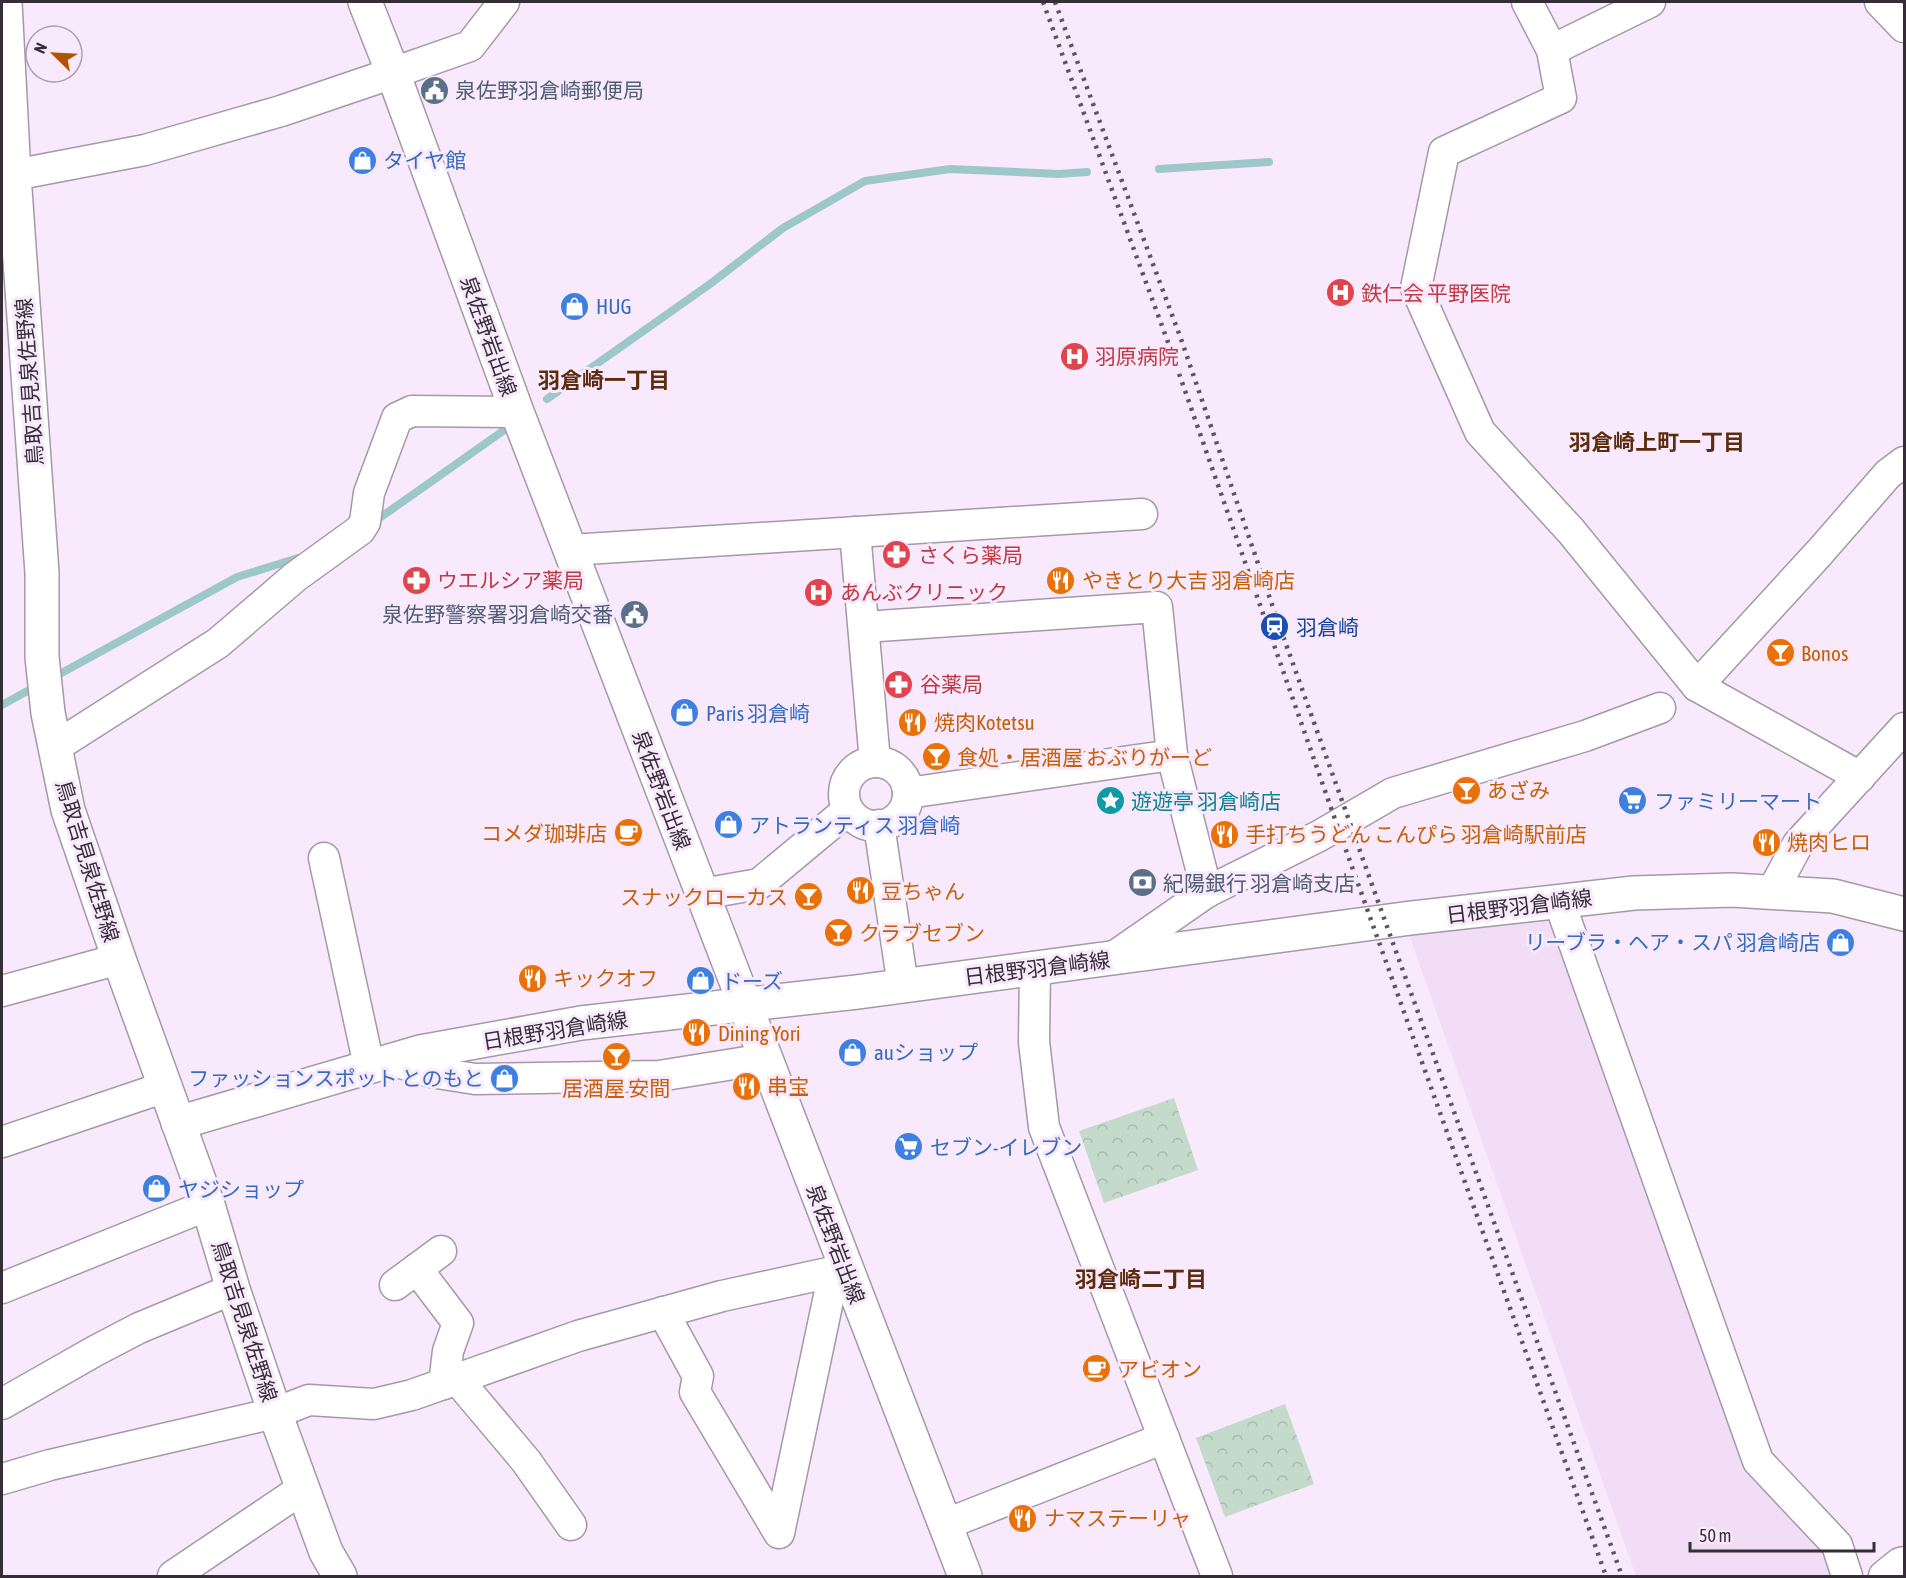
<svg xmlns="http://www.w3.org/2000/svg" width="1906" height="1578" font-family="'Asap Condensed','Noto Sans JP',sans-serif">
  <style>
    .built { fill: #f2ddf7 }
    .park { fill: url(#park-crowns) }
    .lines { fill: none; stroke-linecap: round; stroke-linejoin: round }
    .stream { stroke: #9cc8c9; stroke-width: 8 }
    .minor-casing { stroke: #a697a9; stroke-width: 33 }
    .major-casing { stroke: #a697a9; stroke-width: 36 }
    .minor { stroke: #fff; stroke-width: 30 }
    .major { stroke: #fff; stroke-width: 33 }
    .rail { stroke: #5d545f; stroke-width: 4.5; stroke-dasharray: 3 6; stroke-linecap: butt }
    .labels { text-anchor: middle; dominant-baseline: central; stroke-width: 6; stroke-linejoin: round; paint-order: stroke }
    .service-label { font-size: 21px; fill: #4e5e75; stroke: #f9e9fd; text-anchor: start }
    .shop-label { font-size: 21px; fill: #366cbe; stroke: #f9e9fd; text-anchor: start }
    .health-label { font-size: 21px; fill: #be3a42; stroke: #f9e9fd; text-anchor: start }
    .street-label { font-size: 21px; fill: #352e36; stroke: #f9e9fd }
    .food-label { font-size: 21px; fill: #c56008; stroke: #f9e9fd; text-anchor: start }
    .transit-label { font-size: 21px; fill: #164399; stroke: #f9e9fd; text-anchor: start }
    .culture-label { font-size: 21px; fill: #0d838f; stroke: #f9e9fd; text-anchor: start }
    .neighbourhood-label { font-size: 22px; font-weight: bold; fill: #5b2c0d; stroke: #f9e9fd }
  </style>
  <defs>
    <pattern id="park-crowns" width="20" height="18" patternUnits="userSpaceOnUse" patternTransform="scale(1.5)"><rect width="20" height="18" fill="#c4daca"/><path d="M2 6a3 3 0 1 1 6 0M12 15a3 3 0 1 1 6 0" fill="none" stroke="#a9bbae"/></pattern>
  </defs>
  <rect width="100%" height="100%" fill="#f9e9fd"/>
  <polygon class="built" points="1548,916 1750,1463 1828,1545 1840,1576 1636,1576 1408,932"/>
  <g class="park">
    <polygon points="1174,1098 1198,1170 1104,1203 1079,1131"/>
    <polygon points="1285,1404 1314,1484 1225,1517 1196,1438"/>
  </g>
  <g class="lines">
    <g class="stream">
      <polyline points="1159,169 1269,162"/>
      <polyline points="547,399 710,284 783,228 865,181 950,169 1059,174 1087,172"/>
      <polyline points="381,517 503,431"/>
      <polyline points="56,676 237,577 298,558"/>
      <polyline points="2,705 31,689"/>
    </g>
    <defs>
      <g id="minor">
        <polyline points="1527,2 1552,50 1561,98 1444,152 1416,288 1480,432 1571,531 1697,686 1860,777"/>
        <polyline points="1880,2 1904,27"/>
        <polyline points="1552,50 1650,2"/>
        <polyline points="2,175 14,175 145,150 281,111 393,73 470,46 504,2"/>
        <polyline points="855,532 875,762"/>
        <polyline points="570,550 1142,514"/>
        <polyline points="864,627 1157,607 1172,755 908,793"/>
        <polyline points="1697,686 1820,552 1888,474 1904,462"/>
        <polyline points="55,747 218,643 295,577 360,530 365,522 369,493 397,418 412,411 517,412"/>
        <polyline points="1172,755 1207,892"/>
        <circle cx="876" cy="794" r="32"/>
        <polyline points="879,825 903,986"/>
        <polyline points="324,858 369,1066"/>
        <polyline points="1772,892 1798,844 1904,728"/>
        <polyline points="702,894 759,884 848,810"/>
        <polyline points="1559,901 1758,1461 1837,1545 1847,1576"/>
        <polyline points="1112,958 1207,892 1319,836 1393,793 1585,736 1660,708"/>
        <polyline points="1035,967 1034,1042 1044,1127 1217,1576"/>
        <polyline points="2,991 119,959"/>
        <polyline points="390,1060 431,1072 475,1079 659,1076 765,1059"/>
        <polyline points="2,1142 165,1087"/>
        <polyline points="417,1269 458,1323 448,1351 444,1384"/>
        <polyline points="395,1285 441,1251"/>
        <polyline points="2,1288 208,1205"/>
        <polyline points="663,1312 698,1376 695,1392 779,1533 834,1272"/>
        <polyline points="457,1379 526,1461 571,1525"/>
        <polyline points="2,1404 95,1351 139,1328 233,1289"/>
        <polyline points="2,1479 50,1465 275,1413 309,1400 374,1404 412,1395 578,1336 722,1296 846,1269"/>
        <polyline points="944,1525 1164,1438"/>
        <polyline points="173,1576 302,1489"/>
        <polyline points="1884,1576 1900,1563 1904,1562"/>
      </g>
      <g id="major">
        <polyline points="5,2 14,175 42,573 42,657 48,713 68,810 119,959 208,1205 233,1289 275,1413 326,1552 340,1576"/>
        <polyline points="365,2 393,73 517,412 965,1576"/>
        <polyline points="178,1123 420,1052 581,1023 857,992 1411,918 1634,893 1732,890 1833,896 1904,914"/>
      </g>
    </defs>
    <use href="#minor" class="minor-casing"/>
    <use href="#major" class="major-casing"/>
    <use href="#minor" class="minor"/>
    <use href="#major" class="major"/>
    <g class="rail">
      <polyline points="1043,2 1169,345 1337,825 1606,1576"/>
      <polyline points="1055,2 1181,339 1277,619 1385,921 1622,1576"/>
    </g>
  </g>
  <defs>
    <symbol id="civic-disc" viewBox="-11 -11 22 22"><circle r="9.5" fill="#5c6f8a" stroke="#f9e9fd"/><path d="M-.6-6.5H3V-4.5H.6V-3L4-1V1h2V6H-6V1h2V-1L-.6-3ZM-1.2 2.5V6h2.4V2.5Z" fill="#fff"/></symbol>
    <symbol id="shop-disc" viewBox="-11 -11 22 22"><circle r="9.5" fill="#3f7fe0" stroke="#f9e9fd"/><path d="M-5-2.5h2.3a2.7 3.5 0 0 1 5.4 0H5L5.5 6h-11ZM-1.5-2.5h3a1.5 2.3 0 0 0-3 0Z" fill="#fff"/></symbol>
    <symbol id="hospital-disc" viewBox="-11 -11 22 22"><circle r="9.5" fill="#e0444e" stroke="#f9e9fd"/><path d="M-5-5h3v3.5h4V-5h3V5h-3V1.5h-4V5h-3Z" fill="#fff"/></symbol>
    <symbol id="pharmacy-disc" viewBox="-11 -11 22 22"><circle r="9.5" fill="#e0444e" stroke="#f9e9fd"/><path d="M-2-6h4v4h4v4h-4v4h-4v-4h-4v-4h4Z" fill="#fff"/></symbol>
    <symbol id="restaurant-disc" viewBox="-11 -11 22 22"><circle r="9.5" fill="#e8710a" stroke="#f9e9fd"/><path d="M-5-6h1v4h1v-4h1v4h1v-4h1v5L-1.5 .5V6h-2V.5L-5-1ZM5-6V6H3V1.5H1.5Q1.5-4 5-6Z" fill="#fff"/></symbol>
    <symbol id="station-disc" viewBox="-11 -11 22 22"><circle r="9.5" fill="#1a4fb4" stroke="#f9e9fd"/><path d="M-3-6H3Q5-6 5-4V2Q5 4 3 4L4.5 6H3L1.5 4h-3L-3 6H-4.5L-3 4Q-5 4-5 2V-4Q-5-6-3-6ZM-3.5-4v3h7v-3ZM-3.5 1v1.5H-2V1ZM2 1v1.5H3.5V1Z" fill="#fff"/></symbol>
    <symbol id="bar-disc" viewBox="-11 -11 22 22"><circle r="9.5" fill="#e8710a" stroke="#f9e9fd"/><path d="M-6-5H6L.8 .8V4.5H3.5V6h-7V4.5H-.8V.8Z" fill="#fff"/></symbol>
    <symbol id="sight-disc" viewBox="-11 -11 22 22"><circle r="9.5" fill="#0f9aa8" stroke="#f9e9fd"/><path d="M0-6L1.8-2.2L6-1.7L2.9 1.2L3.7 5.4L0 3.3L-3.7 5.4L-2.9 1.2L-6-1.7L-1.8-2.2Z" fill="#fff"/></symbol>
    <symbol id="supermarket-disc" viewBox="-11 -11 22 22"><circle r="9.5" fill="#3f7fe0" stroke="#f9e9fd"/><path d="M-6-5.5h2.5l.6 2H6L4.5 2H-2.5L-4.4-4H-6ZM-1.5 3.2a1.3 1.3 0 1 0 .1 0ZM3 3.2a1.3 1.3 0 1 0 .1 0Z" fill="#fff"/></symbol>
    <symbol id="cafe-disc" viewBox="-11 -11 22 22"><circle r="9.5" fill="#e8710a" stroke="#f9e9fd"/><path d="M-5.5-4.5H6V0H3Q3 3.5 0 3.5H-2.5Q-5.5 3.5-5.5 0ZM3-3.2v2h1.7v-2ZM-6 4.5H4V6H-6Z" fill="#fff"/></symbol>
    <symbol id="bank-disc" viewBox="-11 -11 22 22"><circle r="9.5" fill="#5c6f8a" stroke="#f9e9fd"/><path d="M-6-4H6V4H-6ZM0-2.3a2.3 2.3 0 1 0 0 4.6a2.3 2.3 0 1 0 0-4.6Z" fill="#fff"/></symbol>
  </defs>
  <g fill-rule="evenodd">
    <use href="#civic-disc" x="418" y="74" width="33" height="33"/>
    <use href="#shop-disc" x="346" y="144" width="33" height="33"/>
    <use href="#hospital-disc" x="1324" y="276" width="33" height="33"/>
    <use href="#shop-disc" x="558" y="290" width="33" height="33"/>
    <use href="#hospital-disc" x="1058" y="340" width="33" height="33"/>
    <use href="#pharmacy-disc" x="880" y="538" width="33" height="33"/>
    <use href="#pharmacy-disc" x="400" y="564" width="33" height="33"/>
    <use href="#restaurant-disc" x="1044" y="564" width="33" height="33"/>
    <use href="#hospital-disc" x="802" y="576" width="33" height="33"/>
    <use href="#civic-disc" x="618" y="598" width="33" height="33"/>
    <use href="#station-disc" x="1258" y="610" width="33" height="33"/>
    <use href="#bar-disc" x="1764" y="636" width="33" height="33"/>
    <use href="#pharmacy-disc" x="882" y="668" width="33" height="33"/>
    <use href="#shop-disc" x="668" y="696" width="33" height="33"/>
    <use href="#restaurant-disc" x="896" y="706" width="33" height="33"/>
    <use href="#bar-disc" x="920" y="740" width="33" height="33"/>
    <use href="#bar-disc" x="1450" y="774" width="33" height="33"/>
    <use href="#sight-disc" x="1094" y="784" width="33" height="33"/>
    <use href="#supermarket-disc" x="1616" y="784" width="33" height="33"/>
    <use href="#shop-disc" x="712" y="808" width="33" height="33"/>
    <use href="#cafe-disc" x="612" y="816" width="33" height="33"/>
    <use href="#restaurant-disc" x="1208" y="818" width="33" height="33"/>
    <use href="#restaurant-disc" x="1750" y="826" width="33" height="33"/>
    <use href="#bank-disc" x="1126" y="866" width="33" height="33"/>
    <use href="#restaurant-disc" x="844" y="874" width="33" height="33"/>
    <use href="#bar-disc" x="792" y="880" width="33" height="33"/>
    <use href="#bar-disc" x="822" y="916" width="33" height="33"/>
    <use href="#shop-disc" x="1824" y="926" width="33" height="33"/>
    <use href="#restaurant-disc" x="516" y="962" width="33" height="33"/>
    <use href="#shop-disc" x="684" y="964" width="33" height="33"/>
    <use href="#restaurant-disc" x="680" y="1016" width="33" height="33"/>
    <use href="#shop-disc" x="836" y="1036" width="33" height="33"/>
    <use href="#bar-disc" x="600" y="1040" width="33" height="33"/>
    <use href="#shop-disc" x="488" y="1062" width="33" height="33"/>
    <use href="#restaurant-disc" x="730" y="1070" width="33" height="33"/>
    <use href="#supermarket-disc" x="892" y="1130" width="33" height="33"/>
    <use href="#shop-disc" x="140" y="1172" width="33" height="33"/>
    <use href="#cafe-disc" x="1080" y="1352" width="33" height="33"/>
    <use href="#restaurant-disc" x="1006" y="1502" width="33" height="33"/>
  </g>
  <g class="labels">
    <g class="service-label">
      <text x="455" y="90">泉佐野羽倉崎郵便局</text>
      <text x="613" y="614" text-anchor="end">泉佐野警察署羽倉崎交番</text>
      <text x="1163" y="883">紀陽銀行 羽倉崎支店</text>
    </g>
    <g class="shop-label">
      <text x="383" y="160">タイヤ館</text>
      <text x="596" y="306">HUG</text>
      <text x="706" y="713">Paris 羽倉崎</text>
      <text x="1654" y="801">ファミリーマート</text>
      <text x="749" y="825">アトランティス 羽倉崎</text>
      <text x="1820" y="942" text-anchor="end">リーブラ・ヘア・スパ 羽倉崎店</text>
      <text x="721" y="981">ドーズ</text>
      <text x="874" y="1052">auショップ</text>
      <text x="484" y="1078" text-anchor="end">ファッションスポット とのもと</text>
      <text x="930" y="1147">セブン-イレブン</text>
      <text x="178" y="1189">ヤジショップ</text>
    </g>
    <g class="health-label">
      <text x="1361" y="293">鉄仁会 平野医院</text>
      <text x="1095" y="356">羽原病院</text>
      <text x="918" y="555">さくら薬局</text>
      <text x="437" y="580">ウエルシア薬局</text>
      <text x="840" y="592">あんぶクリニック</text>
      <text x="920" y="684">谷薬局</text>
    </g>
    <g class="street-label">
      <text transform="translate(489 336) rotate(70)">泉佐野岩出線</text>
      <text transform="translate(29 382) rotate(-94)">鳥取吉見泉佐野線</text>
      <text transform="translate(662 790) rotate(69)">泉佐野岩出線</text>
      <text transform="translate(88 861) rotate(73)">鳥取吉見泉佐野線</text>
      <text transform="translate(1519 906) rotate(-7)">日根野羽倉崎線</text>
      <text transform="translate(1037 968) rotate(-7)">日根野羽倉崎線</text>
      <text transform="translate(555 1030) rotate(-9)">日根野羽倉崎線</text>
      <text transform="translate(836 1244) rotate(69)">泉佐野岩出線</text>
      <text transform="translate(245 1321) rotate(72)">鳥取吉見泉佐野線</text>
    </g>
    <g class="food-label">
      <text x="1082" y="580">やきとり大吉 羽倉崎店</text>
      <text x="1801" y="653">Bonos</text>
      <text x="934" y="722">焼肉Kotetsu</text>
      <text x="957" y="757">食処・居酒屋 おぶりがーど</text>
      <text x="1487" y="790">あざみ</text>
      <text x="607" y="833" text-anchor="end">コメダ珈琲店</text>
      <text x="1245" y="834">手打ちうどん こんぴら 羽倉崎駅前店</text>
      <text x="1787" y="842">焼肉ヒロ</text>
      <text x="881" y="891">豆ちゃん</text>
      <text x="788" y="897" text-anchor="end">スナックローカス</text>
      <text x="859" y="933">クラブセブン</text>
      <text x="553" y="978">キックオフ</text>
      <text x="718" y="1033">Dining Yori</text>
      <text x="767" y="1086">串宝</text>
      <text x="616" y="1088" text-anchor="middle">居酒屋 安間</text>
      <text x="1118" y="1369">アビオン</text>
      <text x="1044" y="1518">ナマステーリャ</text>
    </g>
    <g class="transit-label">
      <text x="1296" y="627">羽倉崎</text>
    </g>
    <g class="culture-label">
      <text x="1131" y="801">遊遊亭 羽倉崎店</text>
    </g>
    <g class="neighbourhood-label">
      <text x="604" y="380">羽倉崎一丁目</text>
      <text x="1657" y="442">羽倉崎上町一丁目</text>
      <text x="1141" y="1279">羽倉崎二丁目</text>
    </g>
  </g>
  <rect width="1906" height="1578" fill="none" stroke="#352e36" stroke-width="6"/>
  <g transform="translate(54 54) rotate(294)"><circle r="28" fill="#f9e9fd" stroke="#ab9ead" stroke-width="1.5"/>
  <path d="M0-4.5L10 22L0 15L-10 22Z" fill="#b15300"/>
  <text y="-9" font-size="16" font-weight="bold" text-anchor="middle" fill="#352e36">N</text>
  </g>
  <path d="M1690 1542v9h184v-9" fill="none" stroke="#352e36" stroke-width="3"/>
  <text x="1699" y="1542" font-size="18" fill="#352e36" stroke="#f9e9fd" stroke-width="4.5" paint-order="stroke">50 m</text>
</svg>
